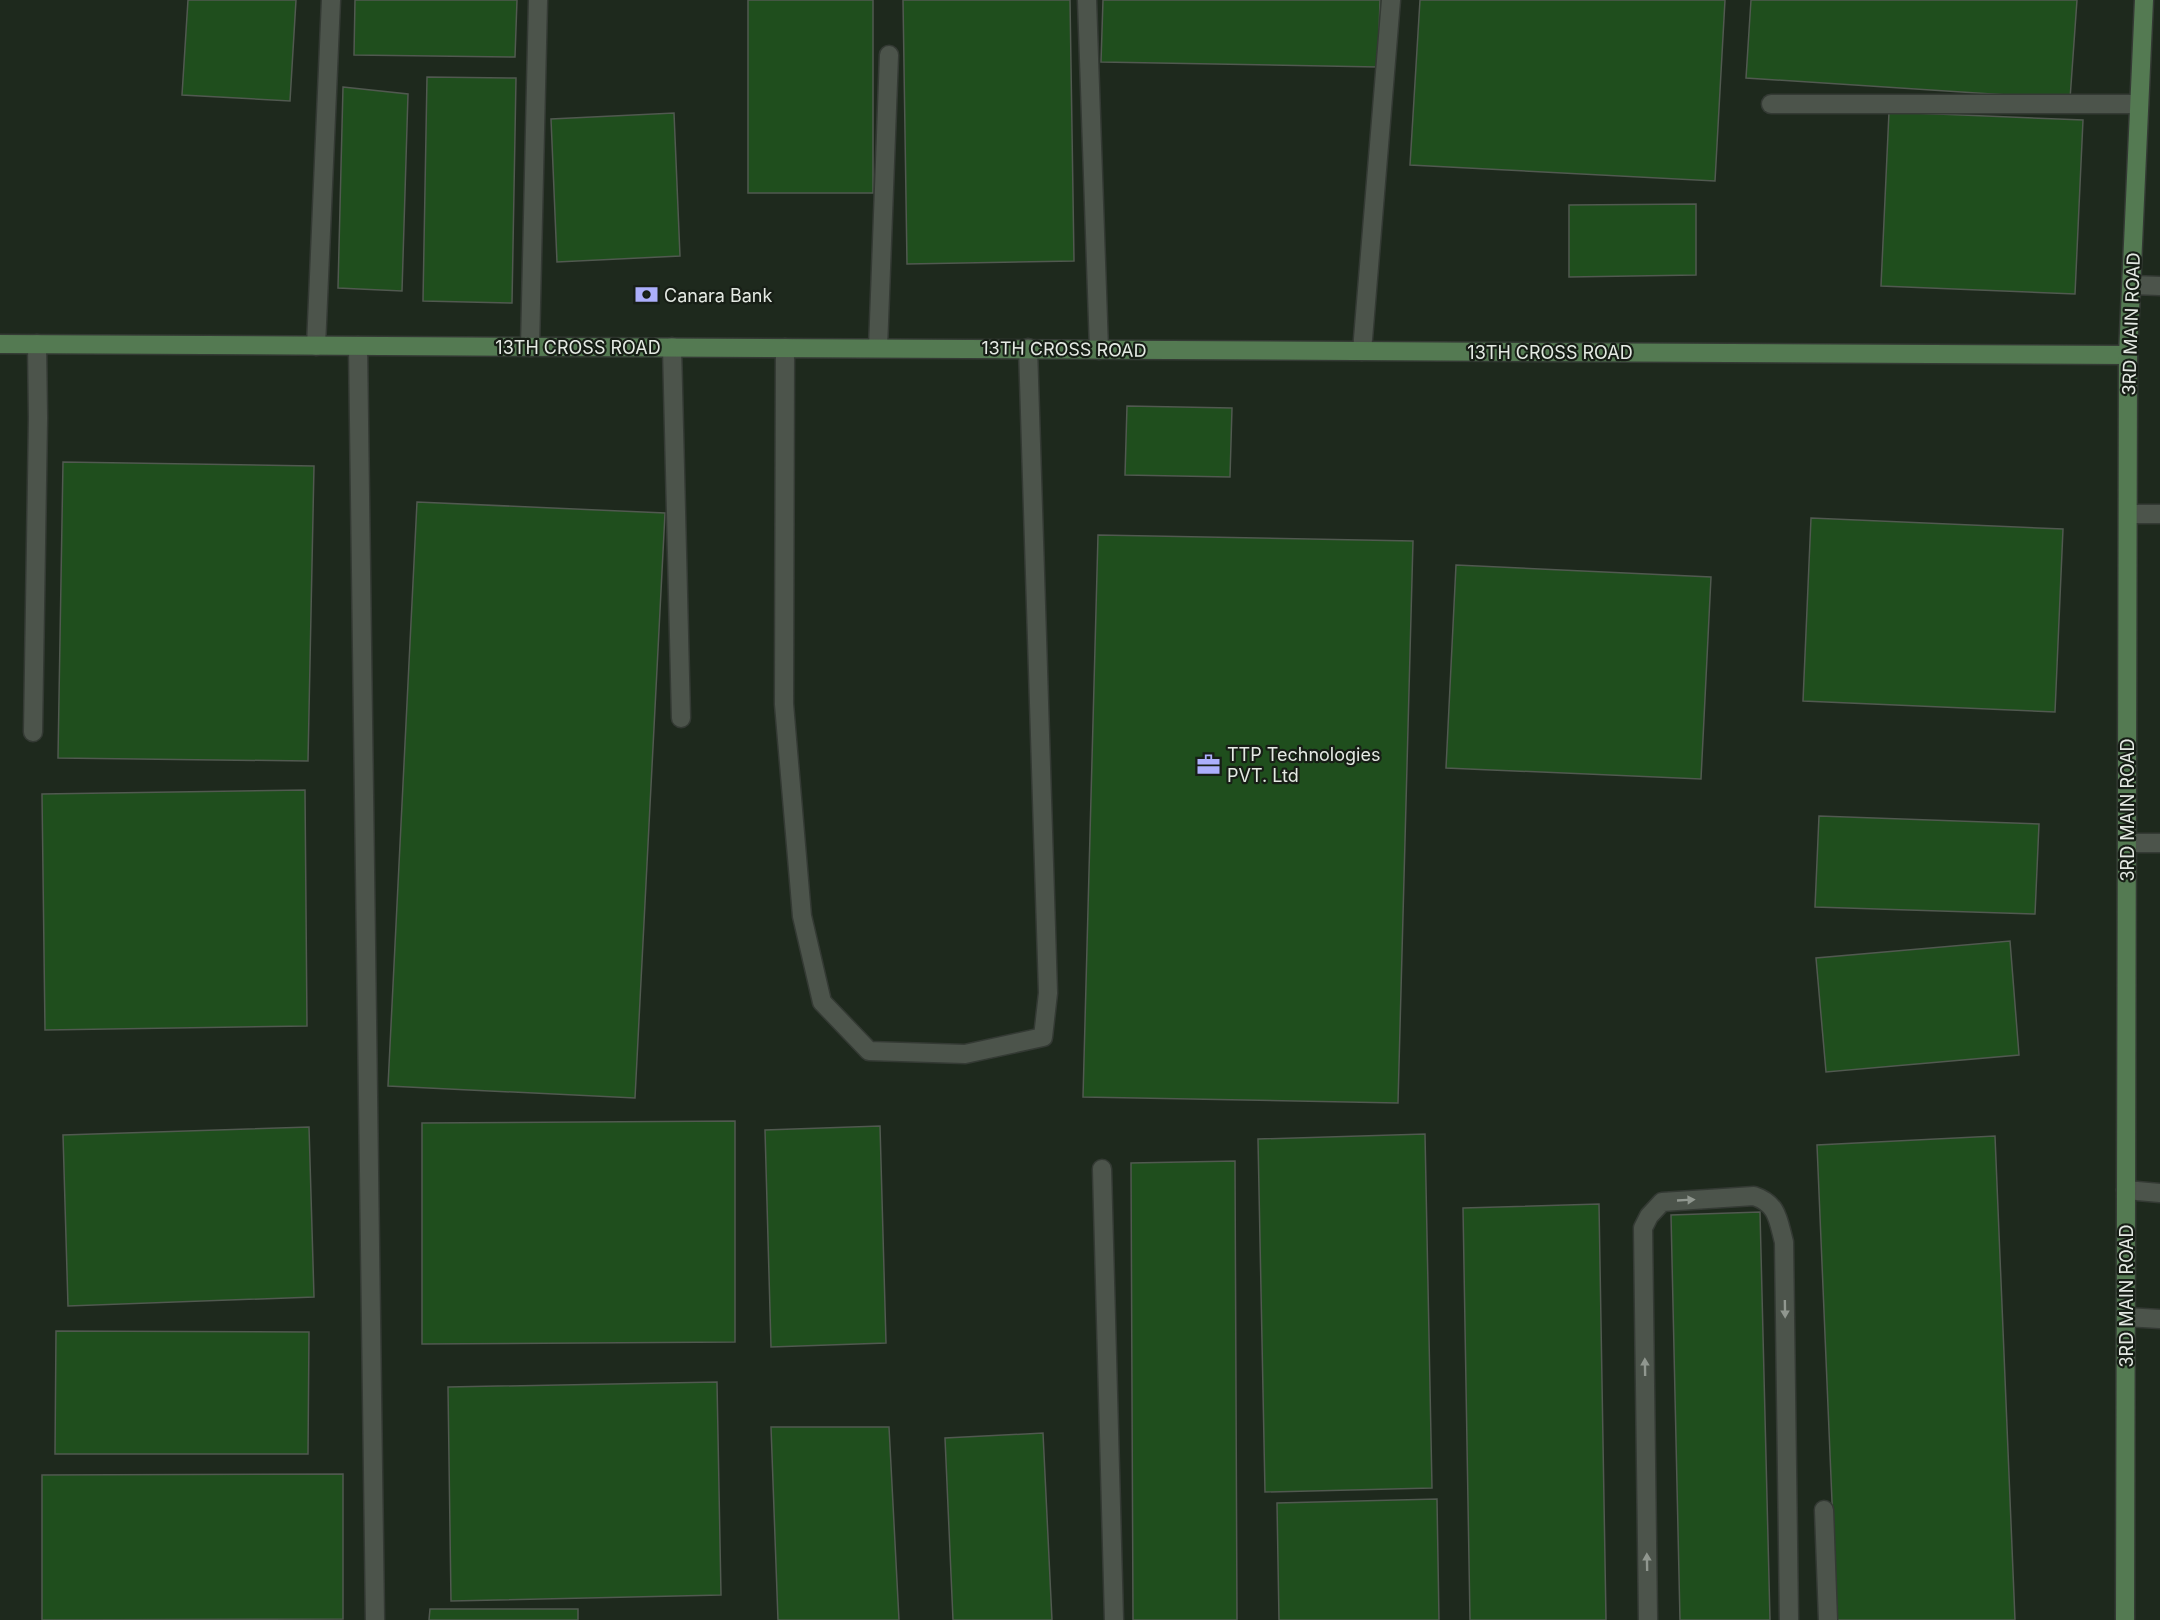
<svg xmlns="http://www.w3.org/2000/svg" width="2160" height="1620" font-family="Inter,sans-serif">
  <style>
    .built { fill: #1e291d }
    .building { fill: #1f4e1d; stroke: #515950; stroke-width: 1.5 }
    .lines { fill: none; stroke-linecap: round; stroke-linejoin: round }
    .lane-casing { stroke: #343a34; stroke-width: 21 }
    .street-casing { stroke: #343a34; stroke-width: 21 }
    .secondary-casing { stroke: #343a34; stroke-width: 21 }
    .lane { stroke: #4c544b; stroke-width: 18 }
    .street { stroke: #4c544b; stroke-width: 18 }
    .secondary { stroke: #547a52; stroke-width: 18 }
    .oneway { fill: #90978f }
    .labels { text-anchor: middle; dominant-baseline: central; stroke-width: 4.5; stroke-linejoin: round; paint-order: stroke }
    .poi-label { font-size: 18px; fill: #e4e9e3; stroke: #171e16; text-anchor: start }
    .street-label { font-size: 18px; fill: #e4e9e3; stroke: #171e16 }
  </style>
  <rect width="100%" height="100%" fill="#171e16"/>
  <rect class="built" x="0" y="0" width="2160" height="1620"/>
  <g class="building">
    <polygon points="188,0 296,0 290,101 182,95"/>
    <polygon points="355,0 517,0 515,57 354,55"/>
    <rect x="748" y="0" width="125" height="193"/>
    <polygon points="903,0 1070,0 1074,261 907,264"/>
    <polygon points="1103,0 1380,0 1378,67 1101,62"/>
    <polygon points="1420,0 1725,0 1715,181 1410,165"/>
    <polygon points="1751,0 2077,0 2070,99 1746,78"/>
    <polygon points="427,77 516,78 512,303 423,301"/>
    <polygon points="343,87 408,94 402,291 338,288"/>
    <polygon points="1889,112 2083,120 2075,294 1881,286"/>
    <polygon points="674,113 680,256 557,262 551,119"/>
    <polygon points="1696,204 1696,275 1569,277 1569,205"/>
    <polygon points="1127,406 1232,408 1230,477 1125,475"/>
    <polygon points="63,462 314,466 308,761 58,758"/>
    <polygon points="417,502 665,513 635,1098 388,1086"/>
    <polygon points="1811,518 2063,529 2055,712 1803,701"/>
    <polygon points="1098,535 1413,541 1398,1103 1083,1097"/>
    <polygon points="1456,565 1711,577 1701,779 1446,768"/>
    <polygon points="305,790 307,1026 45,1030 42,794"/>
    <polygon points="1819,816 2039,824 2035,914 1815,907"/>
    <polygon points="2010,941 2019,1055 1826,1072 1816,958"/>
    <polygon points="735,1121 735,1342 422,1344 422,1123"/>
    <polygon points="880,1126 886,1343 771,1347 765,1130"/>
    <polygon points="309,1127 314,1297 68,1306 63,1135"/>
    <polygon points="1425,1134 1432,1488 1265,1492 1258,1139"/>
    <polygon points="1995,1136 2015,1620 1837,1620 1817,1145"/>
    <polygon points="1235,1161 1237,1620 1133,1620 1131,1163"/>
    <polygon points="1599,1204 1606,1620 1470,1620 1463,1208"/>
    <polygon points="1760,1212 1770,1620 1680,1620 1671,1215"/>
    <polygon points="56,1331 309,1332 308,1454 55,1454"/>
    <polygon points="717,1382 721,1595 451,1601 448,1387"/>
    <polygon points="771,1427 889,1427 899,1620 778,1620"/>
    <polygon points="1043,1433 1052,1620 953,1620 945,1438"/>
    <polygon points="343,1474 343,1619 42,1620 42,1475"/>
    <polygon points="1437,1499 1439,1620 1279,1620 1277,1503"/>
    <polygon points="430,1609 578,1609 578,1620 429,1620"/>
  </g>
  <g class="lines">
    <defs>
      <g id="lane">
        <polyline points="1771,104 2139,104"/>
        <polyline points="2132,285 2160,286"/>
        <polyline points="316,346 331,0"/>
        <polyline points="785,348 784,704 802,916 822,1002 869,1051 965,1054 1043,1037 1048,993 1028,348"/>
        <polyline points="2128,514 2160,514"/>
        <polyline points="33,732 38,418 37,344"/>
        <polyline points="2127,843 2160,843"/>
        <polyline points="1102,1169 1114,1620"/>
        <polyline points="2126,1190 2160,1193"/>
        <polyline points="2126,1317 2160,1319"/>
        <polyline points="1824,1510 1828,1620"/>
        <path d="M1648 1620 1643 1228 1649 1216 1662 1202 1754 1196C1778 1204 1778 1220 1784 1242L1789 1620"/>
      </g>
      <g id="street">
        <polyline points="1087,0 1099,350"/>
        <polyline points="358,346 375,1620"/>
        <polyline points="530,347 538,0"/>
        <polyline points="672,347 681,718"/>
        <polyline points="878,348 889,55"/>
        <polyline points="1362,351 1391,0"/>
      </g>
      <g id="secondary">
        <polyline points="0,344 2128,355"/>
        <polyline points="2125,1620 2128,355 2144,0"/>
      </g>
    </defs>
    <use href="#lane" class="lane-casing"/>
    <use href="#street" class="street-casing"/>
    <use href="#secondary" class="secondary-casing"/>
    <use href="#lane" class="lane"/>
    <use href="#street" class="street"/>
    <use href="#secondary" class="secondary"/>
  </g>
  <defs><path id="oneway-solid" d="M-6-.8H1V-3.2L6.5 0L1 3.2V.8H-6Z" transform="scale(1.5)"/></defs>
  <g class="oneway">
    <use href="#oneway-solid" transform="translate(1686 1200) rotate(-3)"/>
    <use href="#oneway-solid" transform="translate(1785 1309) rotate(89)"/>
    <use href="#oneway-solid" transform="translate(1645 1367) rotate(-91)"/>
    <use href="#oneway-solid" transform="translate(1647 1562) rotate(-91)"/>
  </g>
  <defs>
    <symbol id="bank-bare" viewBox="-9 -9 18 18"><path d="M-6-4H6V4H-6ZM0-2.3a2.3 2.3 0 1 0 0 4.6a2.3 2.3 0 1 0 0-4.6Z" fill="#acaffb" stroke="#171e16" stroke-width="2.5" paint-order="stroke"/></symbol>
    <symbol id="office-bare" viewBox="-9 -9 18 18"><path d="M-6-3h4V-5.5h4V-3h4V5H-6ZM-1-4.5V-3h2v-1.5ZM-6 0V1H6V0Z" fill="#acaffb" stroke="#171e16" stroke-width="2.5" paint-order="stroke"/></symbol>
  </defs>
  <g fill-rule="evenodd">
    <use href="#bank-bare" x="630" y="278" width="33" height="33"/>
    <use href="#office-bare" x="1192" y="748" width="33" height="33"/>
  </g>
  <g class="labels">
    <g class="poi-label">
      <text x="664" y="295">Canara Bank</text>
      <text x="1227" y="754">TTP Technologies<tspan x="1227" dy="21">PVT. Ltd</tspan></text>
    </g>
    <g class="street-label">
      <text transform="translate(2131 324) rotate(-88)">3RD MAIN ROAD</text>
      <text x="578" y="347">13TH CROSS ROAD</text>
      <text transform="translate(1064 349) rotate(1)">13TH CROSS ROAD</text>
      <text x="1550" y="352">13TH CROSS ROAD</text>
      <text transform="translate(2127 810) rotate(-90)">3RD MAIN ROAD</text>
      <text transform="translate(2126 1296) rotate(-90)">3RD MAIN ROAD</text>
    </g>
  </g>
</svg>
